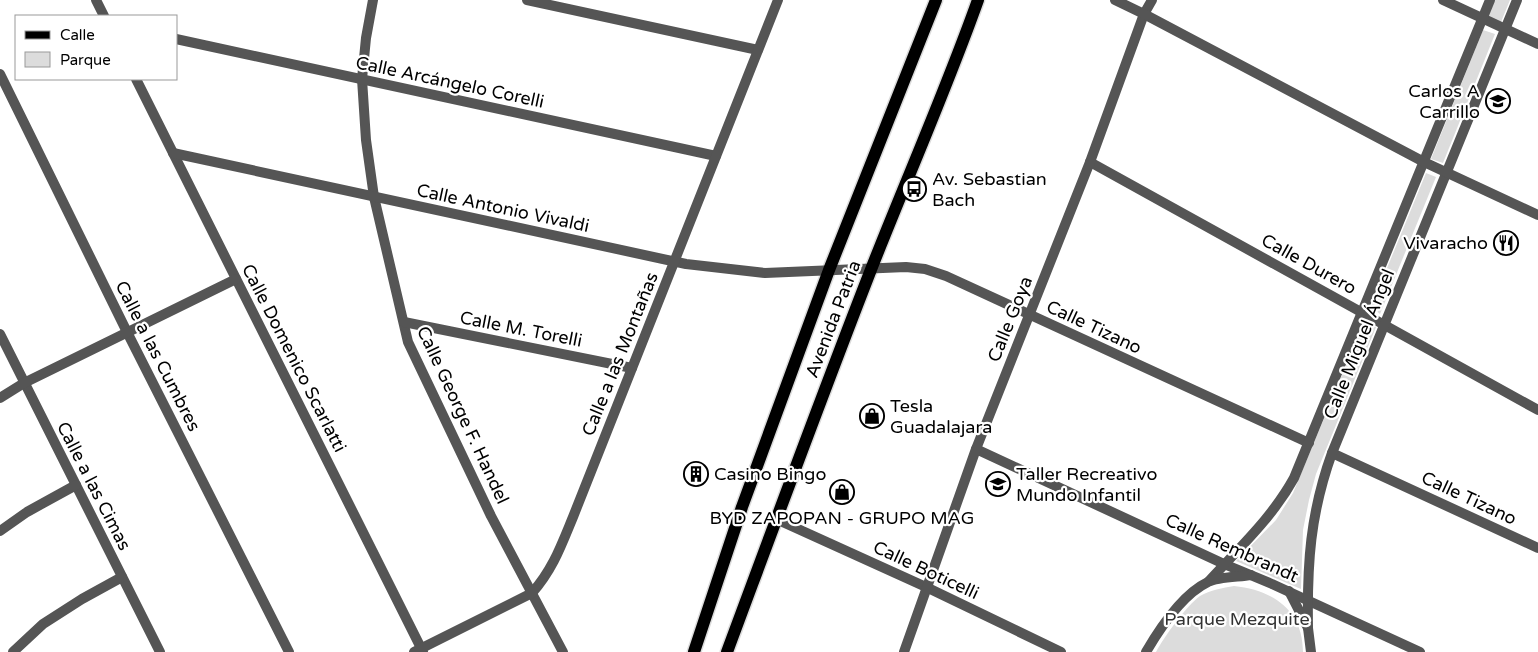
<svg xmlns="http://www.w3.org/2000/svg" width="1538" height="652" font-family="'Varela Round',sans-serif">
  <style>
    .green { fill: #dcdcdc }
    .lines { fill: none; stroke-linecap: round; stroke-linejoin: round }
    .primary-casing { stroke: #dbdbdb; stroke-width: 15 }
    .minor { stroke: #555; stroke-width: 10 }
    .tertiary { stroke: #555; stroke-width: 10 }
    .primary { stroke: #000; stroke-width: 12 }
    .labels { text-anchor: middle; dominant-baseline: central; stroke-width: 4.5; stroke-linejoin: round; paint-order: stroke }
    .street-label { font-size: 18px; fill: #000; stroke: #fff }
    .poi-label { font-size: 18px; fill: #000; stroke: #fff; text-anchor: start }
    .park-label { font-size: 18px; fill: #333; stroke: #fff }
  </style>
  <rect width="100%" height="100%" fill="#fff"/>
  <g class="green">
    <polygon points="1495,0 1510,0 1501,22 1488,17"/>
    <polygon points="1483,30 1495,34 1443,163 1431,159"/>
    <polygon points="1426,173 1436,177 1380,314 1371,307"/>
    <polygon points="1365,320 1376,327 1316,474 1309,500 1303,530 1301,589 1236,561 1276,520 1293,493"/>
    <path d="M1234 586C1273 590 1303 610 1303 652H1156C1164 637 1187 605 1200 596 1210 590 1223 588 1234 586Z"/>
  </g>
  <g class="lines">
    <defs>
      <g id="primary">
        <polyline points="694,652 742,507 829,270 936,0"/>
        <path d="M727 652C775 523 822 395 872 267 907 178 946 90 978 0"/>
      </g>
    </defs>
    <use href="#primary" class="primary-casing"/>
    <g class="minor">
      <polyline points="96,0 104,16"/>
      <polyline points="373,0 366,38 362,79 366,140 374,197 408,342 491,516 563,652"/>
      <polyline points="527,0 758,50"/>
      <polyline points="1443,0 1538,44"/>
      <polyline points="176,39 716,156"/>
      <polyline points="0,74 127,332 289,652"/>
      <polyline points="136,79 423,652"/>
      <polyline points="173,153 686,264 765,273 906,267 925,269 946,276 1309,443"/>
      <polyline points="1090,162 1538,410"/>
      <polyline points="404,322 632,368"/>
      <polyline points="0,334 160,652"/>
      <polyline points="0,398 24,383 236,279"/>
      <polyline points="976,449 1224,564 1272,584 1420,652"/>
      <polyline points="1332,453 1538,548"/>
      <polyline points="776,519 926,587 1061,652"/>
      <polyline points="0,531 27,512 76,485"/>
      <path d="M1209 581C1239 548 1272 518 1294 478L1490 0"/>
      <polyline points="1289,591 1308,628 1311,652"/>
      <path d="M1308 628C1307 564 1310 514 1332 453L1517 0"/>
      <polyline points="13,652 43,624 82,599 122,577"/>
      <path d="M414 652 532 593C553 569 561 546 573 517L778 0"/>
      <polyline points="904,652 976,449 1090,162 1144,14 1152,0"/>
      <path d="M1146 652C1160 628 1183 594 1208 582 1217 577 1239 577 1251 575"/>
    </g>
    <polyline class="tertiary" points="1115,0 1144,14 1424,162 1538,215"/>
    <use href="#primary" class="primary"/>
  </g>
  <defs>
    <symbol id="school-ring" viewBox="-11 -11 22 22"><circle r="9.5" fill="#fff" stroke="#000" stroke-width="1.5"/><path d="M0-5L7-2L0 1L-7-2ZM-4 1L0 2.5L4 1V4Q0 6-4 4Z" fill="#000"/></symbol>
    <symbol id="bus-ring" viewBox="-11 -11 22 22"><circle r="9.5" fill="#fff" stroke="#000" stroke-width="1.5"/><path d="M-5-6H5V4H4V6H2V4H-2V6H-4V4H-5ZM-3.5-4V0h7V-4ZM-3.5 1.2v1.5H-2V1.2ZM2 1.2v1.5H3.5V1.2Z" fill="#000"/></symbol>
    <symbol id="restaurant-ring" viewBox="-11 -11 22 22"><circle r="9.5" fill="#fff" stroke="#000" stroke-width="1.5"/><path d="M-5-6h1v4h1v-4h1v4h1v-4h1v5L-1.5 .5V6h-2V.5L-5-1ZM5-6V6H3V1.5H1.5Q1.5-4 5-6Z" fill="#000"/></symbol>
    <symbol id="shop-ring" viewBox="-11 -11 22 22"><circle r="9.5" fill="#fff" stroke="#000" stroke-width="1.5"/><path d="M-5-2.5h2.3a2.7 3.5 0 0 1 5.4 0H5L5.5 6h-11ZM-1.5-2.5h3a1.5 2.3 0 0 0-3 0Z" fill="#000"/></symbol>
    <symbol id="building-ring" viewBox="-11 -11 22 22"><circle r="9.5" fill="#fff" stroke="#000" stroke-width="1.5"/><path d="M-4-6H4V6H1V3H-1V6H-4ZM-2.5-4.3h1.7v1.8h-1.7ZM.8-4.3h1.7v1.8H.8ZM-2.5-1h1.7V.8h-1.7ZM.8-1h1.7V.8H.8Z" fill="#000"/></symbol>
  </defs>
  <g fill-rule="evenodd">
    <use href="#school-ring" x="1484" y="87" width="28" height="28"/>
    <use href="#bus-ring" x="900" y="175" width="28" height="28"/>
    <use href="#restaurant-ring" x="1492" y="229" width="28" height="28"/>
    <use href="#shop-ring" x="858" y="402" width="28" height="28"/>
    <use href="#building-ring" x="682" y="460" width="28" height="28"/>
    <use href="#school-ring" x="984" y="470" width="28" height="28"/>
    <use href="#shop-ring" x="828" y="478" width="28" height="28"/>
  </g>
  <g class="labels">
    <g class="street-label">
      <text transform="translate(450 82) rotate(12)">Calle Arcángelo Corelli</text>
      <text transform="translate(503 208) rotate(12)">Calle Antonio Vivaldi</text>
      <text transform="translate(1309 264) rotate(29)">Calle Durero</text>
      <text transform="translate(833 319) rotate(-69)">Avenida Patria</text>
      <text transform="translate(1010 319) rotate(-68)">Calle Goya</text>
      <text transform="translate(1094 327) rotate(25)">Calle Tizano</text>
      <text transform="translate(521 329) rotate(11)">Calle M. Torelli</text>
      <text transform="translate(1359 344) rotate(-68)">Calle Miguel Ángel</text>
      <text transform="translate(620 354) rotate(-68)">Calle a las Montañas</text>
      <text transform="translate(158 356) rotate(63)">Calle a las Cumbres</text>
      <text transform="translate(294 358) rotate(63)">Calle Domenico Scarlatti</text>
      <text transform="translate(463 415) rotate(65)">Calle George F. Handel</text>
      <text transform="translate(94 486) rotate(63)">Calle a las Cimas</text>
      <text transform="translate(1469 498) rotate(25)">Calle Tizano</text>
      <text transform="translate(1232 548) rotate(24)">Calle Rembrandt</text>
      <text transform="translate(926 570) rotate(25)">Calle Boticelli</text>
    </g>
    <g class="poi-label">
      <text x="1480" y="91" text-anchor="end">Carlos A<tspan x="1480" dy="21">Carrillo</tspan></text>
      <text x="932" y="179">Av. Sebastian<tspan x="932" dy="21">Bach</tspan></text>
      <text x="1488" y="243" text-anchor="end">Vivaracho</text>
      <text x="890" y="406">Tesla<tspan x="890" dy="21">Guadalajara</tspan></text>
      <text x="714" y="474">Casino Bingo</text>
      <text x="1016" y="474">Taller Recreativo<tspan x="1016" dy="21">Mundo Infantil</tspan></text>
      <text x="842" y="518" text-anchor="middle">BYD ZAPOPAN - GRUPO MAG</text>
    </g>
    <g class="park-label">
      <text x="1237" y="619">Parque Mezquite</text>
    </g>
  </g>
  <rect x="15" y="15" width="162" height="65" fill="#ffffff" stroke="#999999"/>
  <rect x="25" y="31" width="25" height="8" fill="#000000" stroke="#999999"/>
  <text x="60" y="40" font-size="15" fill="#000000">Calle</text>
  <rect x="25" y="52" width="25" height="15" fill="#dcdcdc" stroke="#999999"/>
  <text x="60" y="65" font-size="15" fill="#000000">Parque</text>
</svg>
